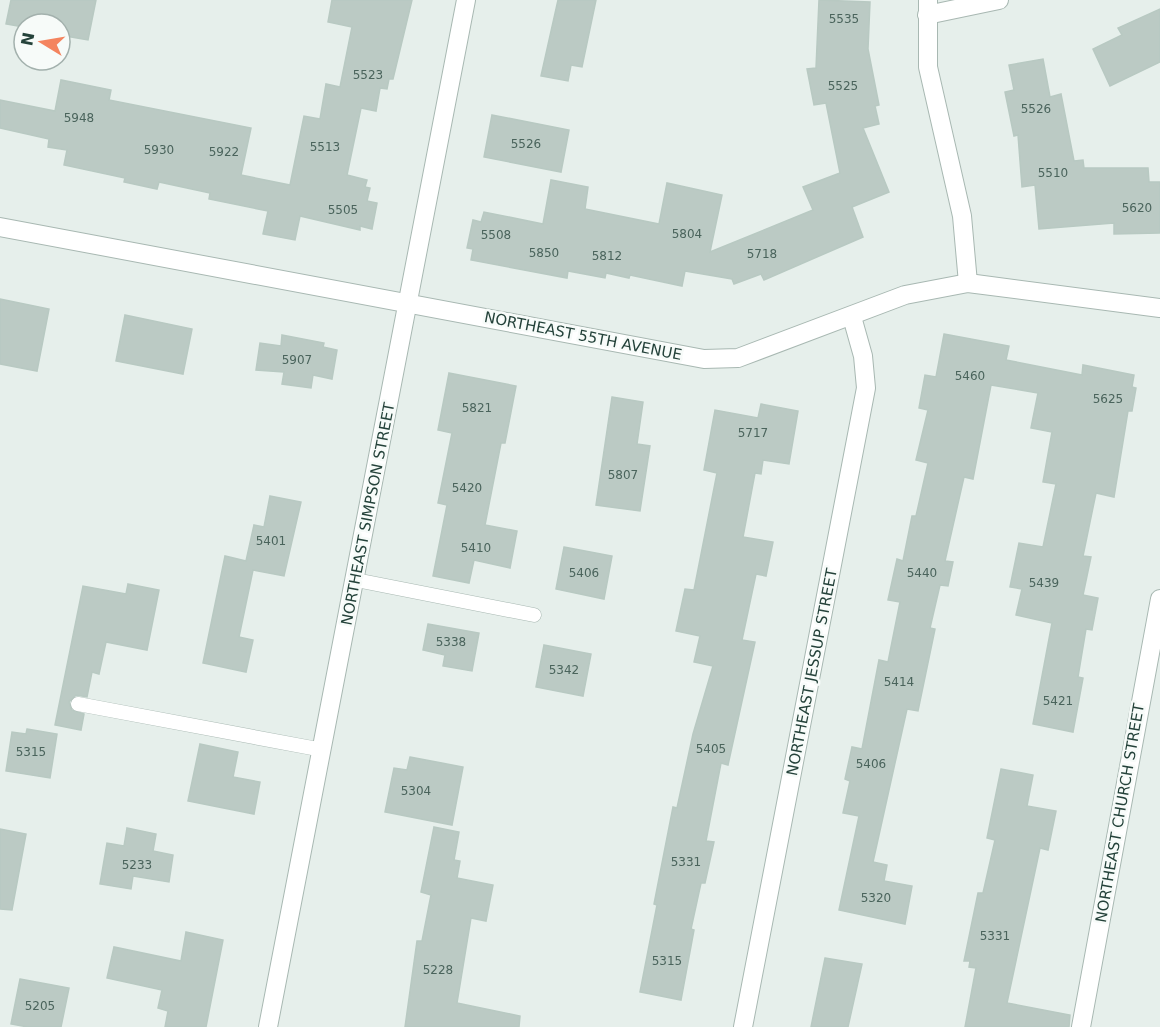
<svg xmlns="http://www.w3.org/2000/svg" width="1160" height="1027" font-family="'DejaVu Sans',sans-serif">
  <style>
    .building { fill: #bbcac4; stroke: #b8c9c2; stroke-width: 1.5 }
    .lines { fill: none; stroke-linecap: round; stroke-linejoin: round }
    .lane-casing { stroke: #a8b8b2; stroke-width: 15 }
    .street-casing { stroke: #a8b8b2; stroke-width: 20 }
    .lane { stroke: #fff; stroke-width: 14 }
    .street { stroke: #fff; stroke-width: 18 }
    .labels { text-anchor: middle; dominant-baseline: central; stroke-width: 5; stroke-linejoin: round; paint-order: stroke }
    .number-label { font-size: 12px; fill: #4a645c }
    .street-label { font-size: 15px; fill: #24423a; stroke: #f7fbf9 }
  </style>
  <rect width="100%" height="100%" fill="#e6efeb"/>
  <g class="building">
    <polygon points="11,0 96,0 88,40 60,35 60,24 24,24 24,27 6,24"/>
    <polygon points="332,0 412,0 393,79 389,79 387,89 380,88 376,111 361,108 347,175 367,180 365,187 370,188 367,201 377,203 372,229 360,226 360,230 300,216 295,240 263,234 268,211 209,199 210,193 159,182 157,189 124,182 125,178 64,165 67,150 48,147 49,139 0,128 0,100 55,111 61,80 111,90 109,100 251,128 241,175 290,185 304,116 320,119 326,84 340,87 352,27 328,22"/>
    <polygon points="558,0 596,0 582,67 571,65 568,81 541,76"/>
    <polygon points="819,0 870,2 868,49 879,105 875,106 879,124 863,128 889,192 852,207 863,237 764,280 761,274 734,284 732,279 685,271 682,286 630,275 629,278 606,273 605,278 568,271 567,278 471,260 473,249 467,248 473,220 481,222 484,212 543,224 551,180 588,187 585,209 659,224 667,183 722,195 710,252 813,210 803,187 840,173 826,103 814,105 807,69 816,68"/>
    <polygon points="1160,9 1160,62 1110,86 1093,49 1122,35 1118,28"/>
    <polygon points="1043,59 1050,97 1061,94 1074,161 1083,160 1084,168 1148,168 1149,182 1160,182 1160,233 1114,234 1114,223 1039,229 1035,185 1022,187 1018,135 1014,136 1005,92 1014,90 1009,65"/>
    <polygon points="492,115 569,130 561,172 484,157"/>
    <polygon points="0,299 49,309 37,371 0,364"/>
    <polygon points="125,315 192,329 183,374 116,361"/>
    <polygon points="944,334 1009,346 1006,360 1082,375 1083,365 1134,375 1132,387 1136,388 1132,411 1128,411 1114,497 1096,493 1083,556 1091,557 1083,595 1098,598 1092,630 1086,629 1078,677 1083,678 1073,732 1033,724 1052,623 1016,615 1022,589 1010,587 1019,543 1043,547 1056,484 1043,482 1052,432 1031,428 1038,393 991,385 973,479 964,477 945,561 953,562 948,586 940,585 930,628 935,629 918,711 907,709 873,862 887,865 884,881 912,886 905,924 839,910 859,816 843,813 850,781 845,779 852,747 862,749 879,660 888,662 900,602 888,600 897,559 903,561 912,516 916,516 928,463 916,460 928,410 919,408 925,375 936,377"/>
    <polygon points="282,335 324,343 323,347 337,350 332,379 313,375 311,388 282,384 284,372 256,370 260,343 281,346"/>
    <polygon points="449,373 516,386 505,443 501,443 485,525 517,531 510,568 474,560 469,583 433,576 447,505 438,503 452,433 438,430"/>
    <polygon points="612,397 643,402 637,444 650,446 640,511 596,505"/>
    <polygon points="761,404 798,411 789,464 763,460 761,474 755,473 743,537 773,542 766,576 756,574 742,640 755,642 728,765 721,763 706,841 714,842 705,883 701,883 691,929 694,930 681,1000 640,992 657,905 654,904 673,807 677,808 693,734 713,666 694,662 700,636 676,631 685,589 694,590 717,473 704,470 715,410 758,418"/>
    <polygon points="270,496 301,502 284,576 253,570 239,637 253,640 246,672 203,663 225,556 246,561 254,525 264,527"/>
    <polygon points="564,547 612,556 604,599 556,589"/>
    <polygon points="128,584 159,590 147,650 106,642 99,674 92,672 87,697 76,695 69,702 72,710 84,714 81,730 55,725 83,586 126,594"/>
    <polygon points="428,624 479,633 472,671 443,666 445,655 423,650"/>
    <polygon points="544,645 591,654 583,696 536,687"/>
    <polygon points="27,729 57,734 50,778 6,771 12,732 26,734"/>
    <polygon points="200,744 238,752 233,777 260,782 254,814 188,801"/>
    <polygon points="410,757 463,767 452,825 385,812 394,768 407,770"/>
    <polygon points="1001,769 1033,775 1027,806 1056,811 1048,850 1040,848 1007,1003 1070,1015 1069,1027 965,1027 976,968 969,967 970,961 964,961 978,893 983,893 995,840 987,838"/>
    <polygon points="434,827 459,832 454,860 460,861 457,878 493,885 486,921 471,918 457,1003 520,1016 519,1027 405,1027 417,941 422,941 431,895 421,892"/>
    <polygon points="127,828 156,834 153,851 173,855 169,882 133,876 131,889 100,884 107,843 124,846"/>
    <polygon points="0,829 26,834 12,910 0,909"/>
    <polygon points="186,932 223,940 206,1027 165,1027 168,1011 158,1008 162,990 107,978 114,947 181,961"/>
    <polygon points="825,958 862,964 848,1027 811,1027"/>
    <polygon points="20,979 69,988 61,1027 28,1027 11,1024"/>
  </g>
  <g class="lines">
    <defs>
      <g id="lane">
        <polyline points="356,580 534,615"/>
        <polyline points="78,704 323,750"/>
      </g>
      <g id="street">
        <polyline points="928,0 928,67 962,216 968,283"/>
        <polyline points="927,15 999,0"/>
        <polyline points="0,227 704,359 738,358 905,295 968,283 1160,308"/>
        <polyline points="268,1027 466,0"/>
        <polyline points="743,1027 866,388 863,356 852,317"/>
        <polyline points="1081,1027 1160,599"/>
      </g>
    </defs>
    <use href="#lane" class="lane-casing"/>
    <use href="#street" class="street-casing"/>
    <use href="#lane" class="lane"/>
    <use href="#street" class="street"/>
  </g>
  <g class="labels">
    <g class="number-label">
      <text x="844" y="19">5535</text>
      <text x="368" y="75">5523</text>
      <text x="843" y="86">5525</text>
      <text x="1036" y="109">5526</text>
      <text x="79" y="118">5948</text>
      <text x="526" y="144">5526</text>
      <text x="325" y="147">5513</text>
      <text x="159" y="150">5930</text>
      <text x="224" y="152">5922</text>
      <text x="1053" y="173">5510</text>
      <text x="1137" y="208">5620</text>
      <text x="343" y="210">5505</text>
      <text x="687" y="234">5804</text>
      <text x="496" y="235">5508</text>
      <text x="544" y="253">5850</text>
      <text x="762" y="254">5718</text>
      <text x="607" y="256">5812</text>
      <text x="297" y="360">5907</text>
      <text x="970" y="376">5460</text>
      <text x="1108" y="399">5625</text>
      <text x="477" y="408">5821</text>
      <text x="753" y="433">5717</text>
      <text x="623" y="475">5807</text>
      <text x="467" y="488">5420</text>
      <text x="271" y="541">5401</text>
      <text x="476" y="548">5410</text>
      <text x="584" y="573">5406</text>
      <text x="922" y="573">5440</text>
      <text x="1044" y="583">5439</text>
      <text x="451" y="642">5338</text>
      <text x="564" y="670">5342</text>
      <text x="899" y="682">5414</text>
      <text x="1058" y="701">5421</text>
      <text x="711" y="749">5405</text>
      <text x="31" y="752">5315</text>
      <text x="871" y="764">5406</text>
      <text x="416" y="791">5304</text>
      <text x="686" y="862">5331</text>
      <text x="137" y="865">5233</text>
      <text x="876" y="898">5320</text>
      <text x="995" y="936">5331</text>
      <text x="667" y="961">5315</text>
      <text x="438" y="970">5228</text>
      <text x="40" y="1006">5205</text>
    </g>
    <g class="street-label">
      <text transform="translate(583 336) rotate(11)">NORTHEAST 55TH AVENUE</text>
      <text transform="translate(368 514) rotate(-79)">NORTHEAST SIMPSON STREET</text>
      <text transform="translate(812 672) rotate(-79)">NORTHEAST JESSUP STREET</text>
      <text transform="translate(1120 813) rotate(-80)">NORTHEAST CHURCH STREET</text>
    </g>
  </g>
  <g transform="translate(42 42) rotate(281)"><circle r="28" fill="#f7fbf9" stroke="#a3b1ad" stroke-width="1.5"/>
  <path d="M0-4.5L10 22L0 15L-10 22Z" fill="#f4845f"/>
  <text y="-9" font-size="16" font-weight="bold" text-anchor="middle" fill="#24423a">N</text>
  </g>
</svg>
